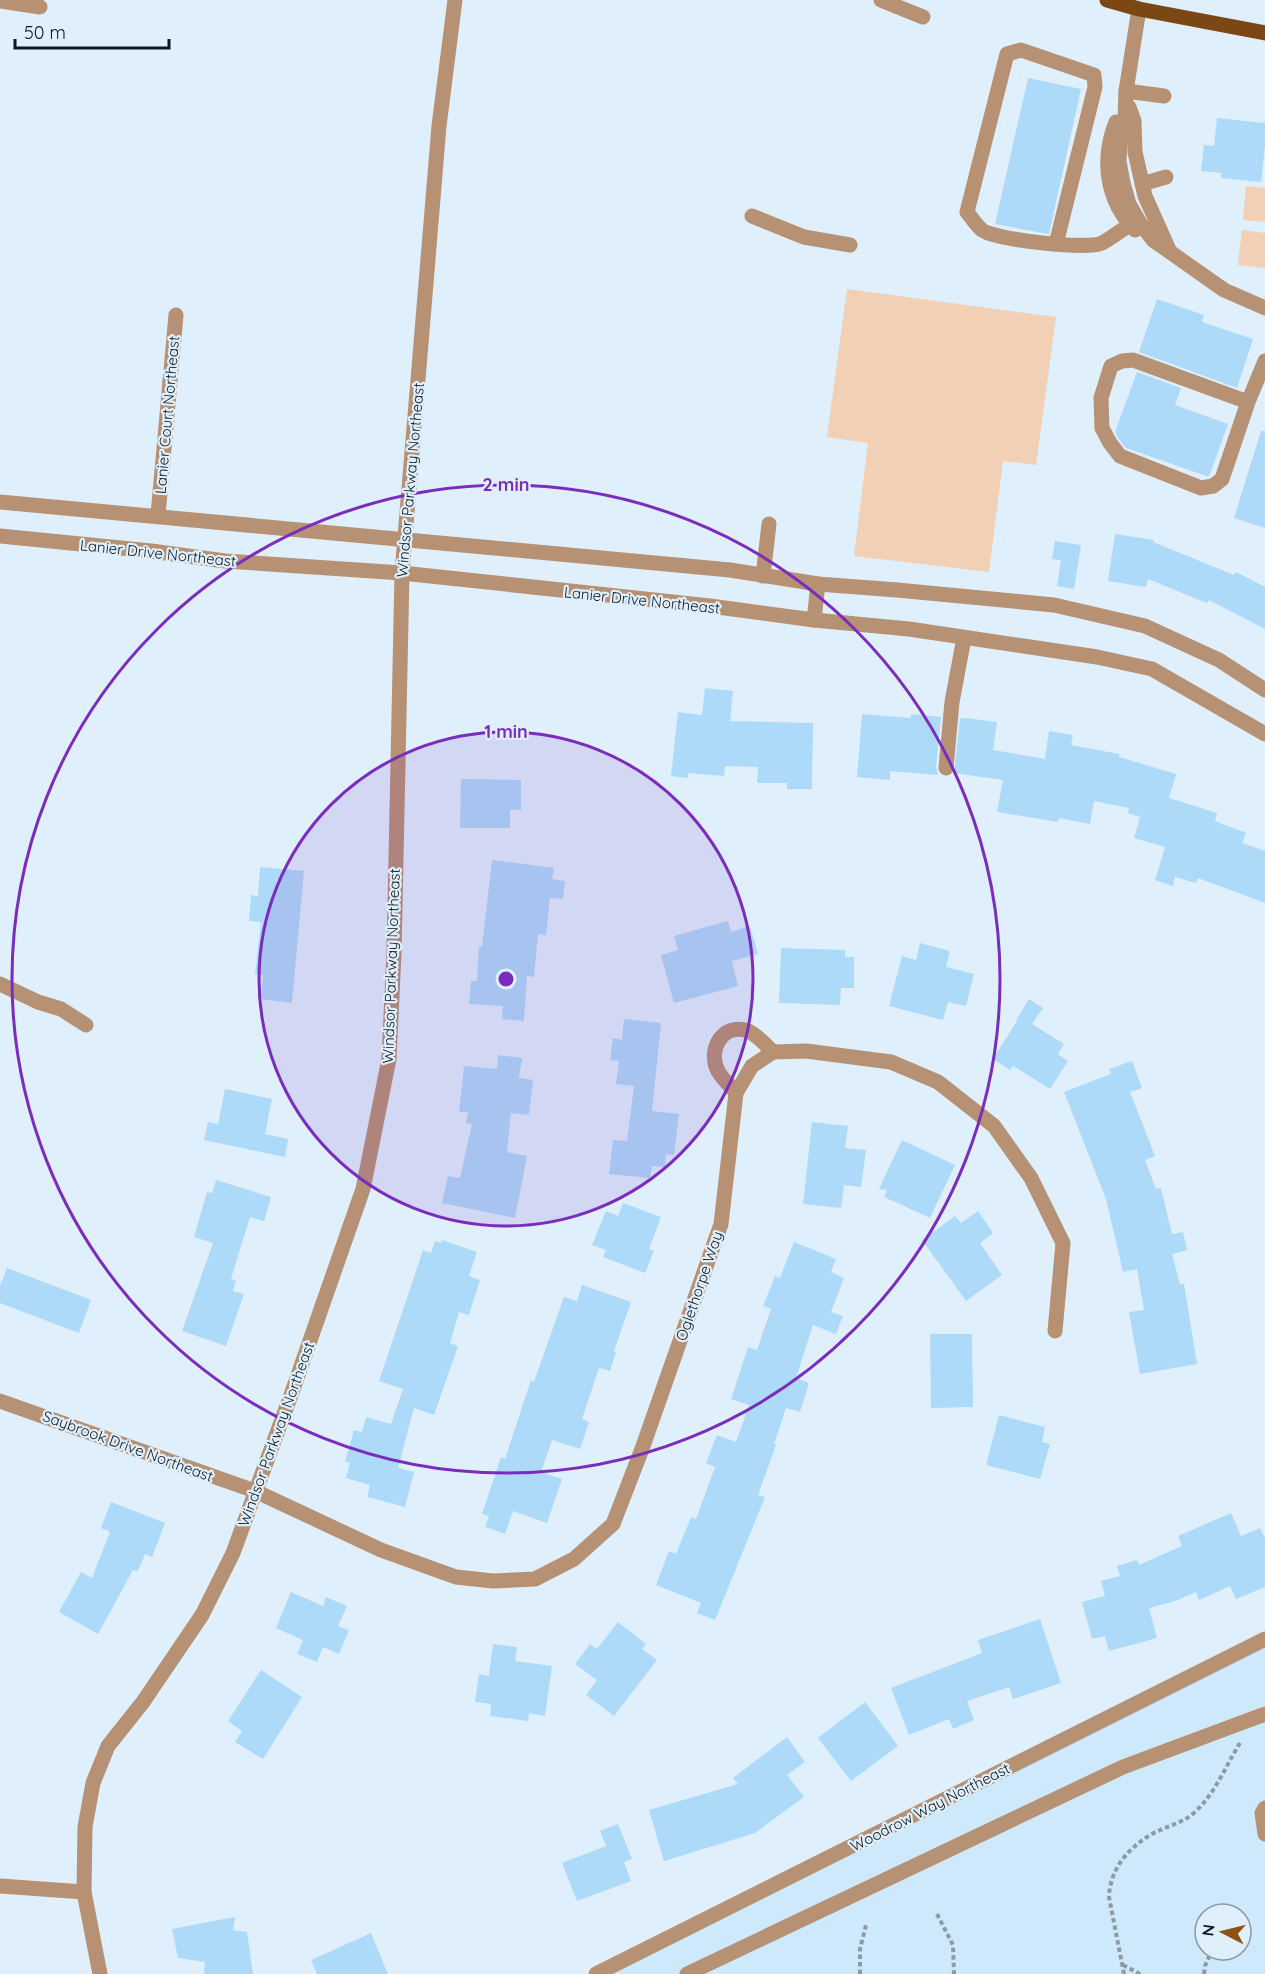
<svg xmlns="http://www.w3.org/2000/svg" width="1265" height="1974" font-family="Quicksand,sans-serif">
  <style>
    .built { fill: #cee9fc; fill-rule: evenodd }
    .green { fill: #f1d0b6 }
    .building { fill: #aedaf9 }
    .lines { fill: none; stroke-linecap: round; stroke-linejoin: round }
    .path { stroke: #8e9ba5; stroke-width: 4; stroke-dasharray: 4.5 3; stroke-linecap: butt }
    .minor { stroke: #b69173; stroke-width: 15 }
    .major { stroke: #7b4715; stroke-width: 15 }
    .ring { fill: none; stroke: #7b2cbf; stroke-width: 3 }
    .labels { text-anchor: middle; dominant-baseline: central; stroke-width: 4.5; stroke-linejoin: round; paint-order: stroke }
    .street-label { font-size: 15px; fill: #0e181f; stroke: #dfeffb }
    .centre { fill: #7b2cbf; stroke: #dfeffb; stroke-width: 3 }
    .ring-label { font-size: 18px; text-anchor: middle; font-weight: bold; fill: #7b2cbf; stroke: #dfeffb; stroke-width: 4.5; stroke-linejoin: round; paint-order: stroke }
  </style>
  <rect width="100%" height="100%" fill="#dfeffb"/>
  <path class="built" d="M1265 1647V1974H609ZM1205 1914H1241V1950H1205Z"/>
  <g class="green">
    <polygon points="1246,186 1265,188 1265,222 1243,220"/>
    <polygon points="1242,230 1265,233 1265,268 1238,265"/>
    <polygon points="847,289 1056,317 1036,465 1003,461 989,572 854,556 868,443 827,437"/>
  </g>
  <g class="building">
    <polygon points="1028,78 1081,89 1049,234 995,224"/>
    <polygon points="1217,118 1265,123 1265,146 1261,182 1221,178 1221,173 1201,171 1204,145 1214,146"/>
    <polygon points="1157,299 1204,315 1202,322 1253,339 1237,388 1139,352"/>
    <polygon points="1137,372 1181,388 1175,405 1228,424 1209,477 1126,448 1118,438 1115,432"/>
    <polygon points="1261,431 1265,431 1265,528 1234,518"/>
    <polygon points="1115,534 1154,540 1153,542 1234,575 1236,572 1265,587 1265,629 1209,600 1207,603 1148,579 1146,587 1108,581"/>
    <polygon points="1055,541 1081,545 1074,589 1057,586 1061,560 1052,559"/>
    <polygon points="705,688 733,691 730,721 813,723 812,789 787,789 787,783 757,783 758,767 725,766 724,776 688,773 688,778 671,776 678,712 702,715"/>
    <polygon points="862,714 911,718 911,714 941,717 936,767 938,775 890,771 890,780 857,777"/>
    <polygon points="965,718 997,722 993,750 1045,759 1049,731 1073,735 1071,745 1119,754 1119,757 1176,774 1169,798 1217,813 1215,821 1246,833 1242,843 1265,851 1265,903 1198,878 1196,883 1175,877 1173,886 1155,880 1165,847 1134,838 1140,817 1128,813 1129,808 1094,801 1090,824 1059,818 1058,822 997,812 1003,780 954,773 960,719"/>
    <polygon points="461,779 521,780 521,810 510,810 510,828 460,828"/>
    <polygon points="492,860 554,868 552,879 565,881 563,899 550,898 546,935 538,934 534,977 527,976 524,1021 502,1019 503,1006 469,1004 471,981 477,981 479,946 482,947"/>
    <polygon points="260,867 304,871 292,1003 261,999 263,975 255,974 261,922 249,921 251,895 258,896"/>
    <polygon points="728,921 731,932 750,926 758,954 732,961 738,986 674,1003 661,955 678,950 674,936"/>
    <polygon points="920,943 950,951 946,967 974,974 966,1006 948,1002 943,1020 889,1006 902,956 916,960"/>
    <polygon points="781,948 845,950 845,957 854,957 854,988 841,988 840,1005 779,1003"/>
    <polygon points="1029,999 1043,1008 1032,1024 1064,1044 1058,1054 1068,1061 1050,1089 1013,1066 1010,1070 993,1059 1017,1021 1016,1020"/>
    <polygon points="624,1019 661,1023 652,1111 679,1114 674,1155 666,1154 665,1167 652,1166 650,1178 609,1174 613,1140 627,1141 634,1086 616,1084 619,1061 610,1060 613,1038 622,1040"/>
    <polygon points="498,1055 522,1058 519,1078 533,1080 529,1115 511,1113 507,1152 527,1156 515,1218 442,1203 448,1176 460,1178 472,1124 466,1123 468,1112 459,1112 464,1066 497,1069"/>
    <polygon points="1132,1061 1142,1088 1130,1092 1155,1156 1145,1160 1156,1189 1161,1188 1172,1234 1183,1232 1187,1250 1172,1254 1180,1284 1184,1284 1197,1364 1140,1374 1129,1312 1144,1310 1137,1269 1123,1272 1106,1199 1064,1092 1111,1074 1109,1069"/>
    <polygon points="225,1089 272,1099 265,1134 288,1139 285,1157 204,1140 208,1122 218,1124"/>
    <polygon points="812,1122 848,1126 845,1148 866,1150 861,1187 844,1185 841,1208 803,1204"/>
    <polygon points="902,1140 955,1165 930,1218 884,1197 887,1190 879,1189"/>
    <polygon points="216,1180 271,1197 264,1221 250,1217 231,1279 236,1281 233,1291 244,1294 226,1346 182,1331 213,1243 194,1237 207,1192 212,1193"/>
    <polygon points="623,1203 661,1217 649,1249 654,1251 645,1273 603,1257 606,1250 592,1245 606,1211 618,1216"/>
    <polygon points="978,1211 993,1233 980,1243 1002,1275 966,1301 922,1240 955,1216 961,1223"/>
    <polygon points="442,1240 477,1252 469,1276 480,1280 469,1315 459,1312 450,1343 458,1346 434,1415 414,1408 398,1468 414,1472 405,1507 367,1497 370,1485 346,1478 350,1463 345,1462 354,1430 362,1432 366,1417 391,1424 403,1389 379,1381 423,1250 431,1253 435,1241 441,1243"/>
    <polygon points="794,1242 836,1259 831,1272 844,1278 831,1312 843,1316 836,1334 813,1325 796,1378 809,1383 800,1412 786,1408 774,1444 776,1445 758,1495 765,1497 715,1620 697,1613 701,1603 656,1585 669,1551 676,1554 691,1517 696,1519 715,1467 706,1463 717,1435 736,1442 749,1405 731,1399 748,1347 757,1350 771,1309 763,1306 775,1276 780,1278"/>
    <polygon points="7,1268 91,1300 79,1333 0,1303 0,1286"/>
    <polygon points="582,1285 631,1302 614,1351 616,1352 610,1371 599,1368 582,1419 589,1422 580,1449 552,1440 541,1472 562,1479 547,1523 513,1511 505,1534 485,1527 489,1516 482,1514 501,1457 505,1459 531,1380 534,1382 564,1297 577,1301"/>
    <polygon points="930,1334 972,1334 973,1407 931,1408"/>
    <polygon points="999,1415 1045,1427 1042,1442 1050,1444 1040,1479 986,1465"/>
    <polygon points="111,1502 165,1523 152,1557 145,1554 138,1571 133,1570 98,1634 59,1612 81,1572 92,1578 110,1532 101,1528"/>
    <polygon points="1231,1513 1241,1536 1260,1528 1265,1538 1265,1587 1236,1599 1230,1586 1199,1600 1196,1592 1175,1601 1149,1608 1157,1638 1109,1651 1105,1636 1092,1639 1082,1602 1105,1596 1101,1581 1120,1576 1117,1566 1137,1560 1139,1565 1182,1546 1178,1536"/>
    <polygon points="291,1592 323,1606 326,1597 347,1606 338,1626 349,1630 339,1654 323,1647 317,1662 297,1654 303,1640 276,1628"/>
    <polygon points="1040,1619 1061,1683 1013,1699 1009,1687 967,1701 974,1720 953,1729 949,1719 909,1735 891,1688 982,1653 978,1640"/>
    <polygon points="618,1622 646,1644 642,1649 657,1660 614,1716 586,1695 597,1680 575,1664 590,1644 597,1649"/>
    <polygon points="493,1644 517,1647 515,1661 552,1666 545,1716 529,1713 528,1721 490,1716 491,1704 475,1702 479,1674 489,1676"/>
    <polygon points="261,1670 302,1697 263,1759 235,1742 242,1731 228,1721"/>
    <polygon points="865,1702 898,1746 851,1781 818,1738"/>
    <polygon points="787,1737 805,1762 787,1775 804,1797 755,1833 664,1861 649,1810 738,1784 733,1778"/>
    <polygon points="618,1824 632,1859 624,1862 631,1881 577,1901 562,1863 606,1846 600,1831"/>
    <polygon points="235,1917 233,1930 247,1932 253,1974 204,1974 205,1962 178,1958 172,1929"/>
    <polygon points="371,1933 388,1974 317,1974 311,1960"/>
  </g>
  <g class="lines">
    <g class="path">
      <polyline points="937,1914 953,1945 954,1974"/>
      <polyline points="1123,1965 1140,1974"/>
      <polyline points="860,1974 860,1949 866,1925"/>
      <path d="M1124 1974 1109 1897C1110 1869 1128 1848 1152 1834 1166 1826 1181 1824 1194 1813 1215 1794 1225 1767 1240 1743"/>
      <polyline points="1204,1974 1205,1966 1212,1950"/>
    </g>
    <g class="minor">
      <polyline points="881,0 923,17"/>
      <polyline points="0,1 40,7"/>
      <polyline points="1139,9 1126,91 1125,118 1120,140 1119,161 1123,183 1129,204 1140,223 1153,240 1224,290 1265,308"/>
      <polyline points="1126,91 1164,96"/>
      <polyline points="1129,107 1134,121 1135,152 1145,196 1170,252"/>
      <path d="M1116 122C1101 160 1106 200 1135 230"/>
      <polyline points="1142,184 1166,177"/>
      <polyline points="752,216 804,237 850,245"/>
      <path d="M1056 244 1095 87 1094 75 1021 50 1007 54 967 212C971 217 976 225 982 230 996 240 1087 250 1102 243 1112 238 1121 230 1130 225"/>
      <polyline points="1248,402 1133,360 1122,361 1111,366 1101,398 1102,428 1110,443 1120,456 1201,488 1213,486 1222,479 1248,402 1265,361"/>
      <polyline points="0,502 730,570 818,584 897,590 1054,605 1145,626 1219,660 1265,690"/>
      <polyline points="158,515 176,315"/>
      <polyline points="0,536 151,551 225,561 402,573 710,606 814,620 909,629 1097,657 1152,669 1265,734"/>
      <polyline points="763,576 769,524"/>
      <polyline points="814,620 818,584"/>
      <polyline points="946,768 952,702 964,638"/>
      <polyline points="0,984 38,1002 61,1009 86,1025"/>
      <path d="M736 1093C731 1086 722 1079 718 1071 707 1051 722 1022 748 1031 756 1034 766 1045 773 1052"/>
      <polyline points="0,1401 255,1491 381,1550 456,1577 493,1581 535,1579 574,1559 613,1524 642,1449 721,1224 736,1093 752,1066 773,1052 806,1051 891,1062 938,1082 994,1126 1031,1178 1063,1243 1055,1331"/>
      <polyline points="1265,1808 1262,1813 1265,1834"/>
      <polyline points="0,1886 84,1892"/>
      <polyline points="100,1974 84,1892 85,1827 93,1783 108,1746 143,1702 202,1615 233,1553 291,1395 363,1189 389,1059 394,953 402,573 439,126 455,0"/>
      <polyline points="596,1974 1265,1639"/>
      <polyline points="687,1974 1123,1767 1265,1714"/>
    </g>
    <polyline class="major" points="1107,0 1139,9 1265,33"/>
  </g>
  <circle cx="506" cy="979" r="247" fill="#7b2cbf" fill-opacity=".12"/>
  <g class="ring">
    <circle cx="506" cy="979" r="247"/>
    <circle cx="506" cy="979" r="494"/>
  </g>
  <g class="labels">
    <g class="street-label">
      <text transform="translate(167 415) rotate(-85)">Lanier Court Northeast</text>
      <text transform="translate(410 480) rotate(-85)">Windsor Parkway Northeast</text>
      <text transform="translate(158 553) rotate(6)">Lanier Drive Northeast</text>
      <text transform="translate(642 600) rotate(6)">Lanier Drive Northeast</text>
      <text transform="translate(391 966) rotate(-88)">Windsor Parkway Northeast</text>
      <text transform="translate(699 1286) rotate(-71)">Oglethorpe Way</text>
      <text transform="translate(276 1434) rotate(-70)">Windsor Parkway Northeast</text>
      <text transform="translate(128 1446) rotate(20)">Saybrook Drive Northeast</text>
      <text transform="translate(930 1807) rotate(-27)">Woodrow Way Northeast</text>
    </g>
  </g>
  <circle cx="506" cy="979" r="9" class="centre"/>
  <g class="ring-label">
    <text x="506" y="491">2 min</text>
    <text x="506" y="738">1 min</text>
  </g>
  <g transform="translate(1223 1932) rotate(277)"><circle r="28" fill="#dfeffb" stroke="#8b99a3" stroke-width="1.5"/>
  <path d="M0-4.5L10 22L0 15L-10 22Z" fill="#8f5215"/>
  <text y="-9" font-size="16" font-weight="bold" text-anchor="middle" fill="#0e181f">N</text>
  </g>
  <path d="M15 39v9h154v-9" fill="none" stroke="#0e181f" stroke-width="3"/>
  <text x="24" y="39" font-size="18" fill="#0e181f" stroke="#dfeffb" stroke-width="4.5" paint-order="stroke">50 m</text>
</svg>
